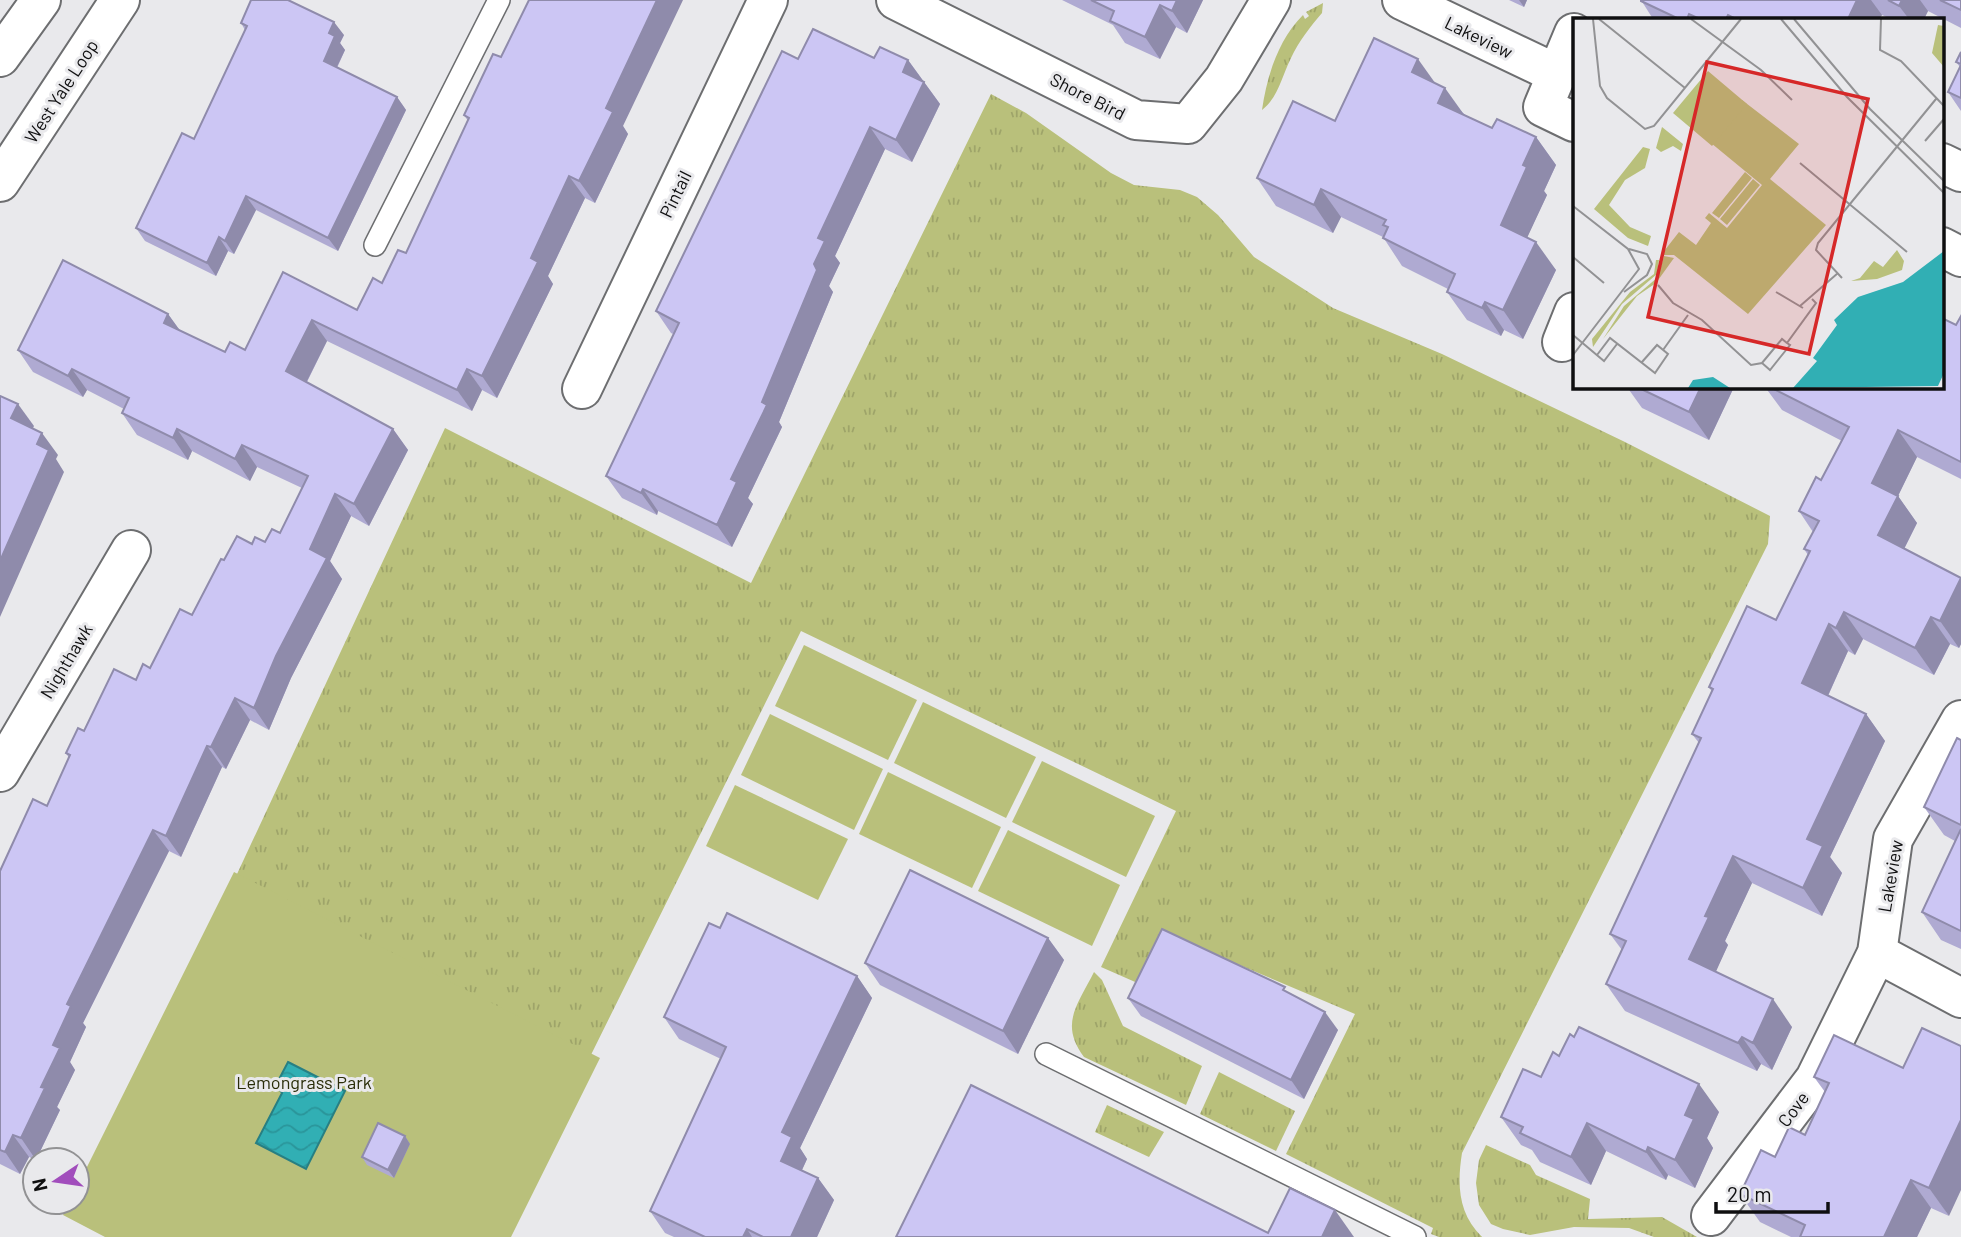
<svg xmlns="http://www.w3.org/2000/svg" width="1961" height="1237" font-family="Barlow,sans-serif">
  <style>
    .grass { fill: url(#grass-tufts) }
    .park { fill: #b9c07b }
    .water { fill: url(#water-waves); stroke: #277f83; stroke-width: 2 }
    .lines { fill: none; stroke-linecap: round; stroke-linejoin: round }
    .service-casing { stroke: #6d6e70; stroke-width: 24 }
    .minor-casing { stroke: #6d6e70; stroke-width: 42 }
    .secondary-casing { stroke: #6d6e70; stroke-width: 42 }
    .service { stroke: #fff; stroke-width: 21 }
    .minor { stroke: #fff; stroke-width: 38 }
    .secondary { stroke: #fff; stroke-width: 38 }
    .wall { fill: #afaad2 }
    .shaded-wall { fill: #8f8bab }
    .building { fill: #ccc6f4; stroke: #8f8bab; stroke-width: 2 }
    .labels { text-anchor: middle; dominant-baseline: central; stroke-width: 6; stroke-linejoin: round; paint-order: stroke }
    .street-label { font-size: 18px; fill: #0f0f10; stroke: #e9e9ec }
    .park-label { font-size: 18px; fill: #2a2d09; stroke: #e9e9ec }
    .inset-road { fill: none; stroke: #929294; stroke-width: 2 }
    .view { fill: #d62828; fill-opacity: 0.15; stroke: #d62828; stroke-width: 3.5 }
    .inset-edge { fill: none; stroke: #0f0f10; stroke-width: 3.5 }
  </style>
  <defs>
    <pattern id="grass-tufts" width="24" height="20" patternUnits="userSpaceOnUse" patternTransform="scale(1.75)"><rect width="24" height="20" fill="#b9c07b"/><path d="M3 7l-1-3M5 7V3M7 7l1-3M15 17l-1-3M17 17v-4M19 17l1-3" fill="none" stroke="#9ea469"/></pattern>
    <pattern id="water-waves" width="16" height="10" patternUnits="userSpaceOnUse" patternTransform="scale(1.75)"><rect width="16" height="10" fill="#31afb4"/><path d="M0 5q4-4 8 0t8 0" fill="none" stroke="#2a959a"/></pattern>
  </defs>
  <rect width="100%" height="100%" fill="#e9e9ec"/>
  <g class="grass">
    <path d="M1323 3 1322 13C1310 27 1299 41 1291 58 1282 76 1278 98 1262 110 1267 76 1278 40 1303 15L1305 19 1309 16 1306 12Z"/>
    <path d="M991 94 1026 113 1111 173 1134 185 1180 190 1197 197 1218 215 1254 257 1333 308 1442 354 1625 442 1770 516 1768 544 1462 1153C1457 1185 1458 1213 1482 1237H1439L1431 1234 1433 1228 1286 1154 1355 1014 1166 934 1142 985 1101 967 1176 811 801 631 581 1075 217 917 445 428 751 583Z"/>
    <path d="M1094 972 1102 980 1123 1026 1202 1066 1186 1105 1084 1057C1059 1024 1078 1004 1094 972Z"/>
    <polygon points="1219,1072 1295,1111 1276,1151 1200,1114"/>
    <polygon points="1107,1105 1164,1132 1149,1157 1095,1132"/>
    <polygon points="1486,1145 1530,1165 1536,1175 1590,1199 1588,1219 1662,1217 1697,1237 1654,1237 1629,1228 1574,1227 1530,1235 1503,1229 1491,1224 1479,1205 1476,1183 1479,1160"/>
  </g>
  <g class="park">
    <polygon points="804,645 917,700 888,760 775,706"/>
    <polygon points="923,702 1036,757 1006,818 894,763"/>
    <polygon points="770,714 883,769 854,830 741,775"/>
    <polygon points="1042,761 1155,816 1126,877 1012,822"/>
    <polygon points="888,772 1001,827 972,888 859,834"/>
    <polygon points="735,785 848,839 818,900 706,846"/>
    <polygon points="1008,830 1120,885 1092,946 978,891"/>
    <polygon points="234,872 600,1058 511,1237 105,1237 63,1215 69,1202 77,1202 77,1187"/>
  </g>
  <polygon class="water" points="288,1062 345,1091 306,1169 256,1143 282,1093 276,1085"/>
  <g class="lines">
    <defs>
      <g id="service">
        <polyline points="375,245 499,0"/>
        <polyline points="1046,1054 1415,1237"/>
      </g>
      <g id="minor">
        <polyline points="896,0 1136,120 1188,124 1224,79 1271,0"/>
        <polyline points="1402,0 1557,74"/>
        <polyline points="1574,33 1543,107 1574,122"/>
        <polyline points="1942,163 1961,172"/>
        <polyline points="1942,247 1961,257"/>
        <polyline points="1562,342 1574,312"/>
        <polyline points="582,389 768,0"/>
        <polyline points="0,772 131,550"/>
        <polyline points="1877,953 1961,998"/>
        <polyline points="1711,1216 1815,1079 1877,953 1893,839 1961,720"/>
      </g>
      <g id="secondary">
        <polyline points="0,57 41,0"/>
        <polyline points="0,182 120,0"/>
      </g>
    </defs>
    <use href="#service" class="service-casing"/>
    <use href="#minor" class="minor-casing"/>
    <use href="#secondary" class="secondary-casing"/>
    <use href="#service" class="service"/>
    <use href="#minor" class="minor"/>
    <use href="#secondary" class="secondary"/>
  </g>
  <g class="wall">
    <polygon points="1062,0 1203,0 1187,33 1176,27 1160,59 1125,43 1113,25"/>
    <polygon points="1509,0 1527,0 1524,7"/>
    <polygon points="1641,0 1961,0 1961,28 1928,11 1924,19 1891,19 1882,15 1879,19 1653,19"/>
    <polygon points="241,23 344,35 340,43 345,50 337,68 397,97 406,110 338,251 256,210 234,254 228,251 216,276 145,241 136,228 194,139 245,30"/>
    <polygon points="1961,52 1961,111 1948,92 1960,67 1956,62"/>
    <polygon points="874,58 908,60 940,104 912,162 885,149 835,256 840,263 829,286 833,292 779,422 782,427 748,498 753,504 732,547 658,511 657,515 622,498 606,476 673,334 671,333 656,311 798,59"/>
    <polygon points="1434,82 1465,115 1492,128 1536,137 1556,165 1544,191 1547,195 1527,237 1556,270 1523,339 1504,330 1501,336 1467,320 1447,292 1448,289 1402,266 1383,237 1341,217 1333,233 1276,206 1257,178 1335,121"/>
    <polygon points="464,115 623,126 628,134 595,203 585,198 548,276 553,284 497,398 482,390 472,411 327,341 307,382 393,429 408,450 369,526 351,516 330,561 342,579 291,678 269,730 250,720 226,769 222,767 181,857 169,851 83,1023 86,1027 70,1062 75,1070 57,1107 60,1110 36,1160 29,1157 20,1174 0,1164 0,871 47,806 69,758 66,753 84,731 136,680 150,668 192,615 224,560 252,544 265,542 280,533 302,488 257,467 250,481 192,451 188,460 137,435 122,413 124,409 87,390 83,397 33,372 18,350 168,314 180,331 225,352 245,350 283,272 357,310 382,283 406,253 468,121"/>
    <polygon points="1961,316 1961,479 1917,457 1898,496 1917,523 1904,549 1961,578 1961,644 1959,648 1950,644 1934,675 1863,639 1855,655 1848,651 1828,696 1866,714 1885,741 1830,857 1842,873 1822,916 1752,883 1725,941 1728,945 1715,972 1792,1027 1772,1070 1761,1064 1757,1071 1625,1011 1606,984 1622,950 1610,934 1699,743 1692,734 1712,692 1709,687 1776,620 1808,555 1804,549 1813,532 1799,511 1821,480 1842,441 1782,410 1765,387 1942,387 1956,325"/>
    <polygon points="1627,387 1734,387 1709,440 1642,408"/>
    <polygon points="1961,740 1961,949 1941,940 1922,912 1955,841 1944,835 1924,807"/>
    <polygon points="720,928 857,976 872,998 800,1148 807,1159 802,1170 818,1178 834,1200 817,1237 674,1237 665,1233 650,1211 721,1059 679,1039 664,1017"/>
    <polygon points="1048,938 1064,960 1018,1054 880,985 865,963"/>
    <polygon points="1289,993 1338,1030 1304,1099 1141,1016 1128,998"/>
    <polygon points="1834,1035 1949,1216 1931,1208 1917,1237 1791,1237 1760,1222 1740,1194 1805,1135 1825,1092 1814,1077"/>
    <polygon points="1559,1056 1719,1112 1707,1138 1713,1148 1695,1188 1668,1175 1666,1180 1606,1151 1591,1185 1540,1162 1532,1150 1521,1145 1501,1117 1541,1077"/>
    <polygon points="405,1136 410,1144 394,1178 367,1165 362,1157"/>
  </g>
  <g class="shaded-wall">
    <polygon points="657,0 683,0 623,126 628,134 595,203 579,181 606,108"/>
    <polygon points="1177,0 1203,0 1187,33 1172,11"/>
    <polygon points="1519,0 1527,0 1524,7"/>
    <polygon points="1857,0 1871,0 1882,15 1879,19 1848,19"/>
    <polygon points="1902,0 1920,0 1928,11 1924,19 1909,19 1899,6"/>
    <polygon points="1160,5 1176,27 1160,59 1145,37"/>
    <polygon points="334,22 344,35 340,43 345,50 333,75 324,61 329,33"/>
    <polygon points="1418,59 1438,87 1412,72"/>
    <polygon points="908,60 924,82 903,72"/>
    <polygon points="924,82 940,104 912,162 896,140"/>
    <polygon points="1445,88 1465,116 1438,103"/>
    <polygon points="397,97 406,110 338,251 328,238"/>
    <polygon points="870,127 885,149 835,256 840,263 829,286 833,292 779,422 782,427 748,498 753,504 732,547 717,525 731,479 762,402 814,264 818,238"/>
    <polygon points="1536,137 1556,165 1544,191 1547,195 1520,253 1501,225 1523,165"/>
    <polygon points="569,176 585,198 548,276 553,284 497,398 482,376 531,258"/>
    <polygon points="1321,189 1341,217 1333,233 1314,205"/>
    <polygon points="246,196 256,210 234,254 225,241"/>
    <polygon points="219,237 228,251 216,276 207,263"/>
    <polygon points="1536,242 1556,270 1523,339 1503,310"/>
    <polygon points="1485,302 1504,330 1501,336 1482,308"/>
    <polygon points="168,314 184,336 164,323"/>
    <polygon points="312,320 327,341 301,393 286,371"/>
    <polygon points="72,369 87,390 83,397 68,376"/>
    <polygon points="467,369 482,390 472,411 457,390"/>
    <polygon points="1701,387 1734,387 1709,440 1689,412"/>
    <polygon points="18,404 34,426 27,440 11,418"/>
    <polygon points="177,429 192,451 188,460 173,438"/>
    <polygon points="393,429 408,450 369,526 354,504"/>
    <polygon points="1898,430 1917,457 1898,496 1917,523 1897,563 1878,535 1872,483"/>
    <polygon points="42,433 58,455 56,459 64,472 0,617 0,561 37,444"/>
    <polygon points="242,445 257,467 250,481 235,459"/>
    <polygon points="643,489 658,511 657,515 641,493"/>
    <polygon points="335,494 351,516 330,561 342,579 291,678 269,730 254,708 310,549"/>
    <polygon points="1961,578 1961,644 1959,648 1940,621"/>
    <polygon points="1844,612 1863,639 1855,655 1836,628"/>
    <polygon points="1931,617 1950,644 1934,675 1915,648"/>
    <polygon points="1829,624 1848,651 1821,711 1802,683"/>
    <polygon points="235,698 250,720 226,769 211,747"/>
    <polygon points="1866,714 1885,741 1830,857 1842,873 1822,916 1803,888 1807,839"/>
    <polygon points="207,746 222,767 181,857 166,836"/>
    <polygon points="153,830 169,851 83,1023 86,1027 70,1062 75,1070 57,1107 60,1110 36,1160 21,1138 41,1087 53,1045 67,1004"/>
    <polygon points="1733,856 1752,883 1725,941 1728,945 1709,987 1689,959 1705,916"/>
    <polygon points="1048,938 1064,960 1018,1054 1003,1031"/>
    <polygon points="857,976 872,998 800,1148 807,1159 796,1183 781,1161 782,1132"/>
    <polygon points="1773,999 1792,1027 1772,1070 1753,1043"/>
    <polygon points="1325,1012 1338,1030 1304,1099 1291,1080"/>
    <polygon points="1742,1037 1761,1064 1757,1071 1738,1043"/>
    <polygon points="1699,1084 1719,1112 1707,1138 1713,1148 1695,1188 1675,1160 1685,1115"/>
    <polygon points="1961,1120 1961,1190 1949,1216 1929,1188"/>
    <polygon points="1587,1123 1606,1151 1591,1185 1571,1157"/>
    <polygon points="13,1135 29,1157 20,1174 5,1152"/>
    <polygon points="405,1136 410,1144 394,1178 388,1170"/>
    <polygon points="1648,1147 1668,1175 1666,1180 1646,1152"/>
    <polygon points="818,1178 834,1200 817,1237 791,1237"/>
    <polygon points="1911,1180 1931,1208 1917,1237 1884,1237"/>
    <polygon points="1335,1210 1354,1237 1322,1237"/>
    <polygon points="747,1229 752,1237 743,1237"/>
  </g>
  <g class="building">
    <polygon points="251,0 288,0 334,22 329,33 335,36 324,61 397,97 328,238 246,196 225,241 219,237 207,263 136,228 182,133 194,139 247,26 241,23"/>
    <polygon points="529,0 657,0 606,108 613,112 579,181 569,176 531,258 538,262 482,376 467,369 457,390 312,320 286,371 393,429 354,504 335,494 310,549 327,558 276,656 254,708 235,698 211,747 207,746 166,836 153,830 67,1004 71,1006 53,1045 60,1048 41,1087 45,1088 21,1138 13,1135 5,1152 0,1150 0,871 33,799 47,806 70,755 66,753 78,728 84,731 114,669 136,680 143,664 150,668 180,609 192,615 221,559 224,560 237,536 252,544 255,537 265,542 272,529 280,533 308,476 242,445 235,459 177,429 173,438 122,413 129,398 72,369 68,376 18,350 63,260 168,314 164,323 225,352 230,342 245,350 283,272 357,310 373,278 382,283 398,250 406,253 469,118 464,115 493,54 501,57"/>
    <polygon points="1091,0 1177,0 1172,11 1160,5 1145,37 1110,21 1114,11"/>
    <polygon points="1641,0 1857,0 1848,19 1736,19 1728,15 1726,19 1700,19 1689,14 1687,19 1679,19 1641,1"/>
    <polygon points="1888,0 1902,0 1899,6"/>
    <polygon points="1940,0 1961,0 1961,10"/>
    <polygon points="813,29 874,58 880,47 908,60 903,72 924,82 896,140 870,127 818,238 825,241 814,264 817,270 762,402 767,405 731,479 737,482 717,525 643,489 641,493 606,476 679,323 656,311 782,51 798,59"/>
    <polygon points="1374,38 1418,59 1412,72 1445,88 1438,103 1492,128 1497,119 1536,137 1523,165 1527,167 1501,225 1536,242 1503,310 1485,302 1482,308 1447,292 1455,274 1383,238 1388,227 1383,225 1386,220 1321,189 1314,205 1257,178 1293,101 1335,121"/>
    <polygon points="1961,52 1961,64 1956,62"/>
    <polygon points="1961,65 1961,98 1948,92"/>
    <polygon points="1961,316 1961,462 1898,430 1872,483 1898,496 1878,535 1961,578 1940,621 1931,617 1915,648 1844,612 1836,628 1829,624 1802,683 1866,714 1807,839 1823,846 1803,888 1733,856 1705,916 1709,917 1689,959 1773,999 1753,1043 1742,1037 1738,1043 1606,984 1626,941 1610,934 1701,738 1692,734 1713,689 1709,687 1747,606 1776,620 1810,551 1804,549 1819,521 1799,511 1816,477 1821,480 1849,427 1770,387 1942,387 1942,318 1956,325"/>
    <polygon points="1637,387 1701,387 1689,412"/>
    <polygon points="0,396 18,404 11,418 42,433 37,444 49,450 0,561"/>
    <polygon points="1957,738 1961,740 1961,825 1924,807"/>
    <polygon points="1961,829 1961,931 1922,912"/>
    <polygon points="910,870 1048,938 1003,1031 865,963"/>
    <polygon points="727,913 857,976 782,1132 792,1137 781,1161 818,1178 791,1237 763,1237 747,1229 743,1237 705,1237 650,1211 726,1047 664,1017 709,923 720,928"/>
    <polygon points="1162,929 1285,987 1283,990 1325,1012 1291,1080 1128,998"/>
    <polygon points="1579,1027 1699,1084 1685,1115 1694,1119 1675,1160 1648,1147 1646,1152 1587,1123 1571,1157 1520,1133 1523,1127 1501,1117 1523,1069 1541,1077 1553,1052 1559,1056 1570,1034 1574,1037"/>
    <polygon points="1922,1028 1961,1046 1961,1120 1929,1188 1911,1180 1884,1237 1800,1237 1805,1225 1740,1194 1761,1150 1775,1157 1789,1127 1805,1135 1829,1083 1814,1077 1834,1035 1903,1068"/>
    <polygon points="971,1085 1268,1233 1290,1188 1335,1210 1322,1237 896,1237"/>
    <polygon points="378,1123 405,1136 388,1170 362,1157"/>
  </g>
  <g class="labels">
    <g class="street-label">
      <text transform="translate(1479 37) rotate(26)">Lakeview</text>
      <text transform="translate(61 91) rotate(-57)">West Yale Loop</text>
      <text transform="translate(1088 96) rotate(27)">Shore Bird</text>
      <text transform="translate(675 194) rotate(-64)">Pintail</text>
      <text transform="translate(66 661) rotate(-59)">Nighthawk</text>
      <text transform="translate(1890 876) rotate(-80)">Lakeview</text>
      <text transform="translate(1793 1109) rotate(-53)">Cove</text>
    </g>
    <g class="park-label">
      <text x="304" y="1082">Lemongrass Park</text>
    </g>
  </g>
  <g transform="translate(1573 18)">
    <rect width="371" height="371" fill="#e9e9ec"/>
    <path d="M169 82 226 126 197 161 253 207 175 296 101 237H88L106 214 123 227 138 205 132 200 136 195 154 210 189 167 138 125ZM89 109 110 126 108 133 100 128 88 134 83 130ZM70 129 77 131 72 150 52 162 36 187 57 209 78 218 75 228 55 220 21 191ZM324 232 331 243 329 252 304 261 278 263 287 260 301 243 310 249ZM91 238 101 240 83 265 64 278 30 321 51 288 85 259ZM83 242H86L84 256 49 286 20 329 19 321 57 274 81 256Z" fill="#b9c07b"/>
    <path d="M365 7 371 8V49L359 35ZM135 53 174 86 139 128 100 95ZM172 154 179 160 146 200 139 195ZM180 161 187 167 154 207 147 201Z" fill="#b9c07b"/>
    <path d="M371 233V355L365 368 220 370 244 343 240 340 264 307 261 302 285 279 330 264ZM140 359 157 370H115L120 362Z" fill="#31afb4"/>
    <path class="inset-road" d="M20 1 27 68 34 80 72 111 81 108 168 1M26 1 112 70M118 1 188 52 219 82M208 1 274 79 371 175M221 1 297 91 371 163M308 1 307 32 328 43 371 88M352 123 371 101M227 145 334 234M0 188 55 231 66 251 0 337M0 239 31 265M269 260 243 232 245 225 363 81M85 267 100 285 129 302 178 347 189 345 209 321 214 325M51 274 74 257 79 246 74 236 56 231M203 274 230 290M227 288 265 255M0 317 31 343 44 326M90 332 115 297M24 337 37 320 82 355 95 336 84 327 69 344M189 345 197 352 217 327 214 325 243 285 239 281"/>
    <path class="view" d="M134 44 295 81 236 336 75 299Z"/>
    <rect width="371" height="371" class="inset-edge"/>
  </g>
  <g transform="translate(56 1181) rotate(257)"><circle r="33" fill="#e9e9ec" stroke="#929294" stroke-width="2"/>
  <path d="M0-5L12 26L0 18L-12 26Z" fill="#a14dbc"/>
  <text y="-10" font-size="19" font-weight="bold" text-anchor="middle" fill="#0f0f10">N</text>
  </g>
  <path d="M1716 1202v10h112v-10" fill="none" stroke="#0f0f10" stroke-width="3.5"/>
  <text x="1727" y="1202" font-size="21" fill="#0f0f10" stroke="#e9e9ec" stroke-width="5" paint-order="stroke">20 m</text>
</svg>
